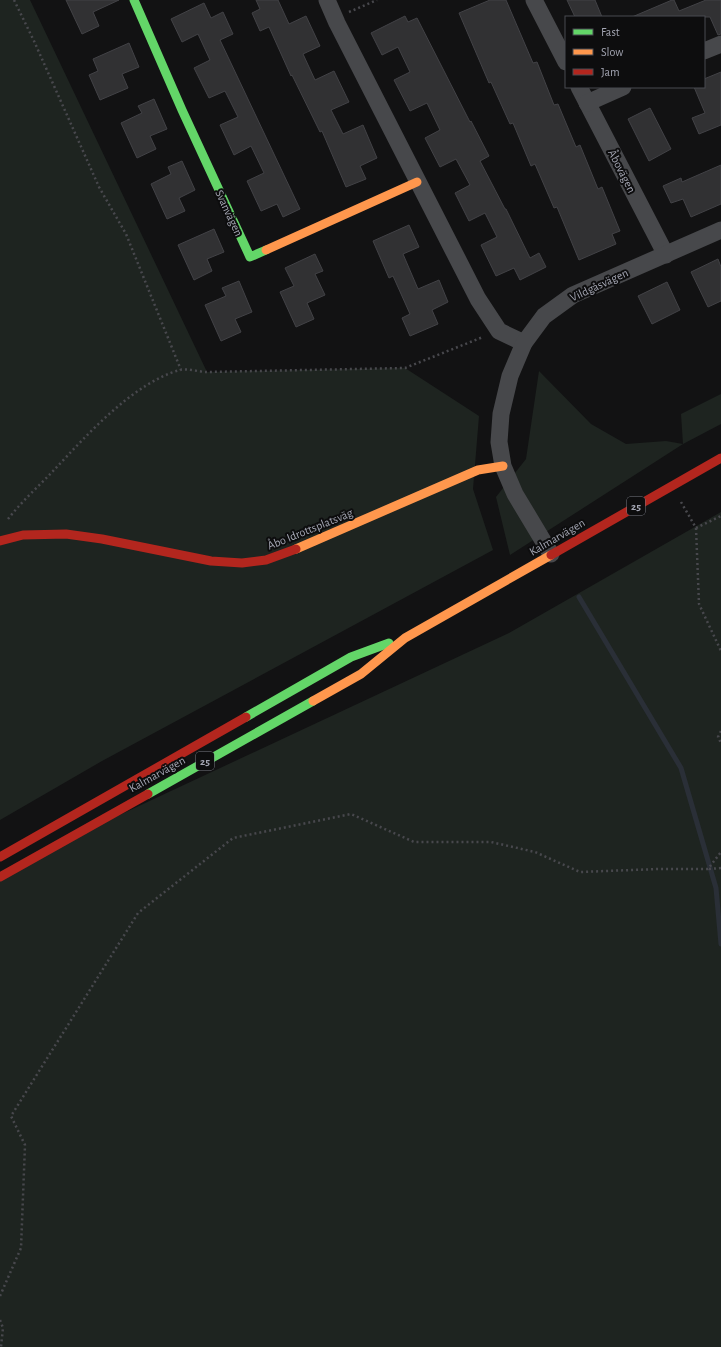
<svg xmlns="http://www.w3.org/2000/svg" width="721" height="1347" font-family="'Alegreya Sans',sans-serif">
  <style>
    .green { fill: #1e2420 }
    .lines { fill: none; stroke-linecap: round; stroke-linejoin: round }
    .stream { stroke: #2a2f37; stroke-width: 5 }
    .building { fill: #313133; stroke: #424246 }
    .path { stroke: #48484d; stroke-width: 2.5; stroke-dasharray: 2 3; stroke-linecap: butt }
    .street { stroke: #47484b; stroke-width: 17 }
    .fast { stroke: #63d668; stroke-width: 9 }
    .slow { stroke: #ff974d; stroke-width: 9 }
    .jam { stroke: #b3261e; stroke-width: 9 }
    .labels { text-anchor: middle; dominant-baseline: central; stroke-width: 4; stroke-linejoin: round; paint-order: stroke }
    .shield { fill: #0d0d0e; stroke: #777882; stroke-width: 1 }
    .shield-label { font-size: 11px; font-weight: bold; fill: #a4a6b3 }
    .street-label { font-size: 12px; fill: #a4a6b3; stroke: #0d0d0e }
  </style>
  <rect width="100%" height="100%" fill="#121213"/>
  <g class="green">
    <polygon points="0,0 30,0 207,372 405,368 479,416 473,489 493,550 102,761 0,820"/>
    <polygon points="539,371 591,424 626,444 666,441 683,444 681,414 721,394 721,424 683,444 510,555 496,497 526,459"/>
    <polygon points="721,512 721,1347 0,1347 0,877 64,841 509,633"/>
  </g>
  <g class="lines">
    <polyline class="stream" points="579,597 681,768 716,888 721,944"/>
  </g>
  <g class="building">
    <polygon points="66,0 119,0 93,12 99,26 82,34"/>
    <polygon points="256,0 278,0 289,24 306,16 320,46 303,54 315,80 334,71 349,102 331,110 343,134 363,125 377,158 360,166 366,179 346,187 322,131 320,132 292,75 291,76 269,27 260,31 252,13 260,9"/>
    <polygon points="490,0 506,0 533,63 537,62 554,105 558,104 576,147 580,145 598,189 602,187 620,231 612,234 616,244 579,260 557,207 554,208 535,164 531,166 513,123 510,124 491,82 489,83 459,13"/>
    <polygon points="567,0 595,0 602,17 575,17"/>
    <polygon points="672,0 674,0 679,11 706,0 721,0 721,34 718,35 710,17 632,17"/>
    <polygon points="204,3 211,18 223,12 233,34 220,40 300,209 283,217 277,204 261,211 247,181 264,173 251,146 234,155 220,125 238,117 225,91 209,98 194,68 210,60 198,34 182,42 171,19"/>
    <polygon points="405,16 408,22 417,18 470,122 471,121 489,156 480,161 505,209 506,209 530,258 539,253 546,267 520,280 514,268 496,276 481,245 497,237 485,213 469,221 455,193 470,185 456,159 440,167 425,138 440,130 427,103 410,111 394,80 410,72 398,47 382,55 371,33"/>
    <polygon points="129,43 139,67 122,74 128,88 100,100 89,75 98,71 93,59"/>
    <polygon points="721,72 721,125 699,134 692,118 705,113 694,87 704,87 704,79"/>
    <polygon points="154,99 167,129 150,136 156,149 137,158 121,123 142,113 138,106"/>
    <polygon points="650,108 671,149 649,161 628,119"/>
    <polygon points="182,161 195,190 179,198 185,211 167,219 151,184 171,174 168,167"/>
    <polygon points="721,165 721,204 691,217 683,199 671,203 663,186 681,178 682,182"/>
    <polygon points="409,225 419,247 403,254 418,289 439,280 448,302 432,310 438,324 410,336 402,318 410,314 393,276 389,278 373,241"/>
    <polygon points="214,229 224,252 207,259 212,271 194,280 178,245"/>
    <polygon points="315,254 323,271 315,274 325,295 307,303 314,319 296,327 280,292 294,286 285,268"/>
    <polygon points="718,259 721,267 721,301 708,307 691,272"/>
    <polygon points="239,281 252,312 235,319 241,332 221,341 205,305 226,296 222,288"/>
    <polygon points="667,282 680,310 652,324 638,296"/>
  </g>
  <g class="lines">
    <g class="path">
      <polyline points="14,0 34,41 99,187 126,234 181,370"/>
      <polyline points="349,12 377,0"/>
      <polyline points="681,502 696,528 699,604 721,651"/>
      <path d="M8 519C22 501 39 486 54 470 87 435 133 383 180 370 187 368 199 372 207 372L405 368 483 337"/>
      <polyline points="696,528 721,516"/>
      <polyline points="721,731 718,737 721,743"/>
      <polyline points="709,869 721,868"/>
      <polyline points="0,1296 21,1248 25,1145 11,1116 138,913 233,838 351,814 414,842 491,842 535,852 580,872 658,869 708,869 721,852"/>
      <polyline points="0,1320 3,1328 1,1347"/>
    </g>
    <g class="street">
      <polyline points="327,0 337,23 478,299 499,331 524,343"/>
      <polyline points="534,0 566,62"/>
      <polyline points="704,51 721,44"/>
      <polyline points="579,87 666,255"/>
      <polyline points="587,103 623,87"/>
      <polyline points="551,554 515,494 503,466 499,442 501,414 510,376 524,343 544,316 573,295 721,230"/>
    </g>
    <g class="fast">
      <polyline points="134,0 182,110 250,257 266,250"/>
      <polyline points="246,717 351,657 389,643"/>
      <polyline points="148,794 313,701"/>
    </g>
    <g class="slow">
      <polyline points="266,250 417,182"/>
      <polyline points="296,549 478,470 503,466"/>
      <polyline points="313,701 361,674 405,638 551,555"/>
    </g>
    <g class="jam">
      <polyline points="0,541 23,535 66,534 102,539 211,561 242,563 266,560 296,549"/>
      <polyline points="551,555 721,458"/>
      <polyline points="0,857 246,717"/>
      <polyline points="0,877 148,794"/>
    </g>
  </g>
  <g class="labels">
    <g class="shield">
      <rect x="627" y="497" width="18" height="18" rx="3"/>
      <rect x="196" y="752" width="18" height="18" rx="3"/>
    </g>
    <g class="shield-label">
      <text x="636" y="506">25</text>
      <text x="205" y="761">25</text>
    </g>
    <g class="street-label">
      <text transform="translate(622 171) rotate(63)">Åbovägen</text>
      <text transform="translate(229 213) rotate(65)">Svanvägen</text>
      <text transform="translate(599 285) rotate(-25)">Vildgåsvägen</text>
      <text transform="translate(310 529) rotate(-22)">Åbo Idrottsplatsväg</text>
      <text transform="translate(557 537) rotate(-30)">Kalmarvägen</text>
      <text transform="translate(157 774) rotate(-29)">Kalmarvägen</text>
    </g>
  </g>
  <rect x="565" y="16" width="140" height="72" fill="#0d0d0e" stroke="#494a50"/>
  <rect x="573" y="29" width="20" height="6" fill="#63d668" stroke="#494a50"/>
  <text x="601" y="36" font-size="12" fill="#a4a6b3">Fast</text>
  <rect x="573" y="49" width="20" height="6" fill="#ff974d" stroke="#494a50"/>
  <text x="601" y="56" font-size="12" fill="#a4a6b3">Slow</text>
  <rect x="573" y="69" width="20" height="6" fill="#b3261e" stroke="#494a50"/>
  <text x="601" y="76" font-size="12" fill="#a4a6b3">Jam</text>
</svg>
